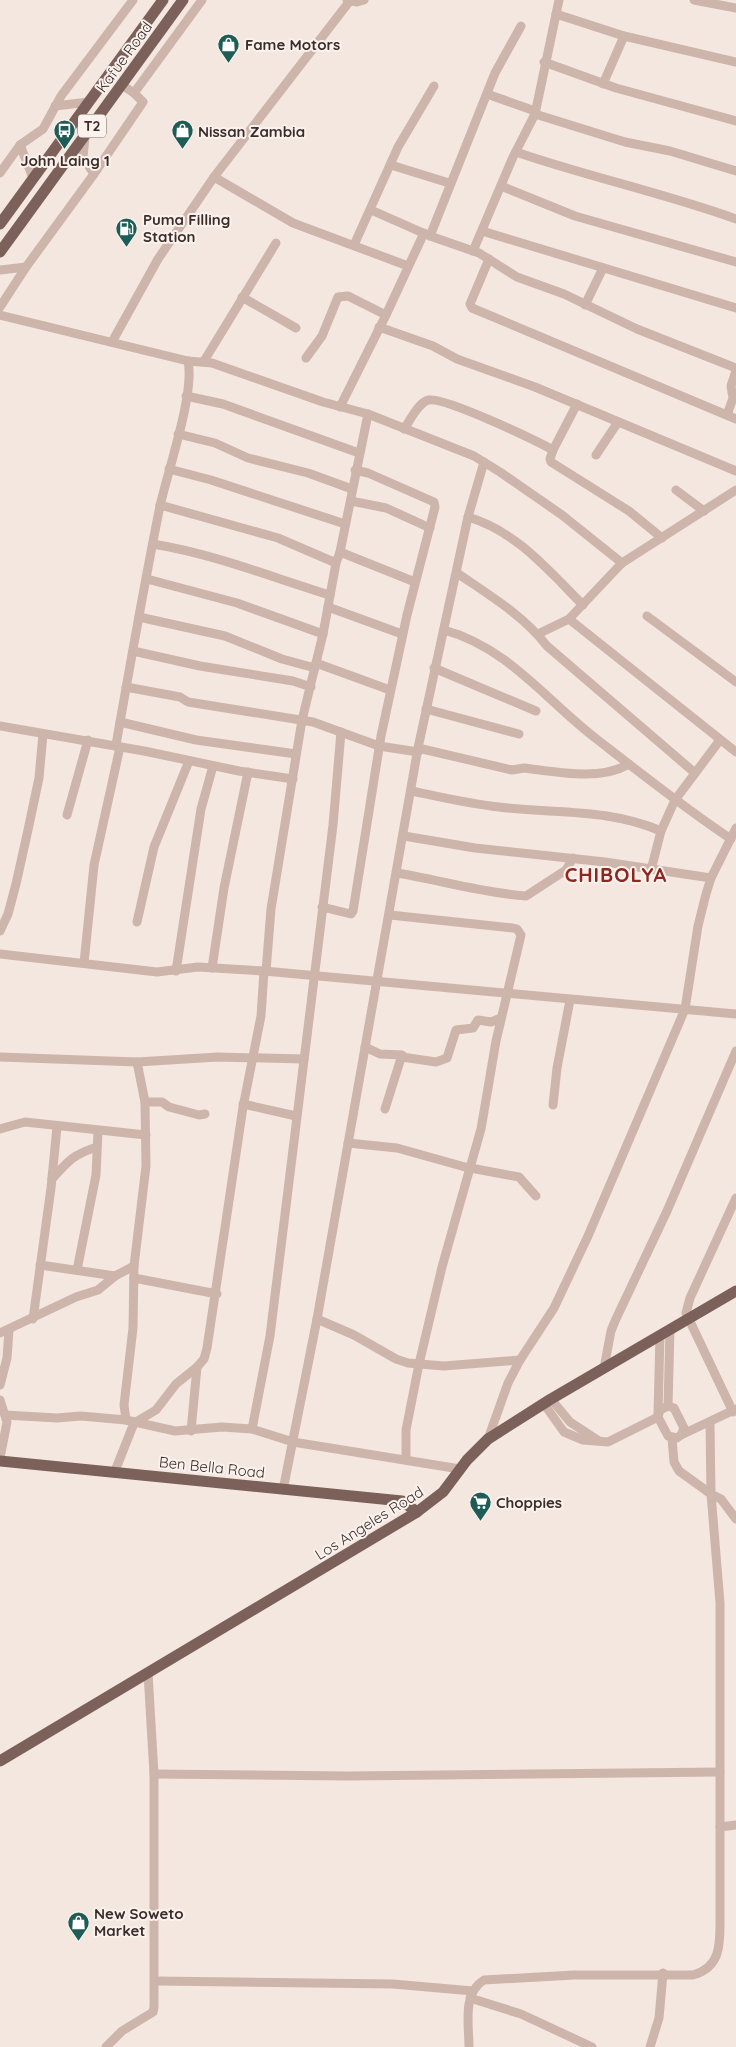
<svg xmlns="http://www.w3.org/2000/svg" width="736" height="2047" font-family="Quicksand,sans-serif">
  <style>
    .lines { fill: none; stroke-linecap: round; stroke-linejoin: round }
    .minor { stroke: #cdb5ab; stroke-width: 9 }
    .major { stroke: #7c615b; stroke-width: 11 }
    .labels { text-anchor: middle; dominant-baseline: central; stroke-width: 4; stroke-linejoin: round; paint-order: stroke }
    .shield { fill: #fbf2ed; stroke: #746864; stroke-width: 1 }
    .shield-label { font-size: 14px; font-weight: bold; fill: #3a2d2a }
    .poi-label { font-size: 15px; font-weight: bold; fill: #3a2d2a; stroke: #fbf2ed; text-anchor: start }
    .street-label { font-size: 15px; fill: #3a2d2a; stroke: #fbf2ed }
    .district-label { font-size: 20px; font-weight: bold; letter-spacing: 1px; fill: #8c2821; stroke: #fbf2ed }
  </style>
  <rect width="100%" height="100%" fill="#f4e7e0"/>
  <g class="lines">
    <g class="minor">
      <polyline points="347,0 357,2 364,0"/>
      <polyline points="694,0 736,8"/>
      <polyline points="556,14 624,36 736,62"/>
      <polyline points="544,62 616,88 736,121"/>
      <polyline points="603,84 624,36"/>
      <polyline points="122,85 134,93 202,0"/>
      <polyline points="487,94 535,111"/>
      <polyline points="55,106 89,102"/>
      <polyline points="535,114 625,142 670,151 736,171"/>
      <polyline points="20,145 33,178"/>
      <path d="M516 152C589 177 664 193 736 219"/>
      <polyline points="391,165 449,183"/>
      <polyline points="0,173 20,145 43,129 61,96 133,0"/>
      <polyline points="94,174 143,102 134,93"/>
      <polyline points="214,177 293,223 408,266"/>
      <polyline points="501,186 575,216 736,262"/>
      <polyline points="371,210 430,236 479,253 517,277 564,294 637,329 736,368"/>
      <polyline points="482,231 736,308"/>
      <polyline points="430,236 495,73 521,26"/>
      <polyline points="354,245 398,147 434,86"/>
      <polyline points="473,251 513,157 535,114 559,0"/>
      <polyline points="489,259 470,304 472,308 736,419"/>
      <polyline points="0,270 26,267"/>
      <polyline points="242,297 296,328"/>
      <polyline points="585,305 603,268"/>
      <polyline points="0,307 26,267 94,174 83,157 85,137"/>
      <polyline points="0,315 188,361 212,363 323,402 368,414 474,456 500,472 562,515 622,563"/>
      <polyline points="379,327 433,346 457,359 535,387 736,471"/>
      <polyline points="112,342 158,259 214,177 349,2"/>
      <polyline points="306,358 322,336 338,297 348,296 386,315"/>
      <polyline points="204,361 276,243"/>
      <polyline points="186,396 223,404 359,453"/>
      <polyline points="340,407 386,315 424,233"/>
      <polyline points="727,415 733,398 731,386 736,371"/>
      <path d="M404 429C410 421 418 402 429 400 445 397 535 440 553 450L550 459 551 462 629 511 662 538"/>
      <polyline points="178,434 215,443 248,458 308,473 352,489"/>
      <polyline points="553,450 577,404"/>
      <polyline points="596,455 618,422"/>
      <polyline points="169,469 211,480 345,524"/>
      <polyline points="676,490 704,511"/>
      <polyline points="351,501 386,508 430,528"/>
      <polyline points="160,505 278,538 336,563"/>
      <path d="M468 517C516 531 548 570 583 605"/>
      <path d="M153 544C214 554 271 577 330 595"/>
      <polyline points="340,552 415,582"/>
      <path d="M457 573C489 595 523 615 547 646L695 773"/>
      <polyline points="147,579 237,603 323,634"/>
      <polyline points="328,607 402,634"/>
      <polyline points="647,616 736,682"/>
      <polyline points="139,617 225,636 282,659 315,668"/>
      <polyline points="569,619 736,752"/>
      <path d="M444 630C507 647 545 699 594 737 639 772 683 807 731 839"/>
      <polyline points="538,634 569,619 622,563 736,490"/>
      <polyline points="133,651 200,666 293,681 311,687"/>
      <polyline points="316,663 390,690"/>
      <polyline points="434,668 536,711"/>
      <polyline points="126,687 180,697 188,702 313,722 379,746 418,752"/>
      <polyline points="426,709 519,734"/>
      <polyline points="120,722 196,740 296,754"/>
      <polyline points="0,726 144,751 239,771 293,779"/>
      <path d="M116 745C130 665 144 585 160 506 168 470 195 393 188 361"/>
      <path d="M418 748 512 770 524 768C557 772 600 781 629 764"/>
      <path d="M412 791C440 797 470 804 499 807 555 814 607 808 661 831"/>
      <polyline points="67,815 88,740"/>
      <polyline points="404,836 475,848 605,862 711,878"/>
      <polyline points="651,870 661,831 675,800 720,740"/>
      <path d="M397 873C440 880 482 893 526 896L566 870 573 858"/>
      <polyline points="322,907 351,914 353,911 381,736 407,615 435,507 434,502 368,473 355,470"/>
      <polyline points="390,915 513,928 517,929 521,935 496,1041 481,1129 442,1267 419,1364 406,1430 406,1460"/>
      <polyline points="137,922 154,847 189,761"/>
      <polyline points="0,931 8,914 16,884 28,830 39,778 43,734"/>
      <polyline points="0,954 157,972 198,967 264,971 736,1014"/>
      <polyline points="84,963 94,865 120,747"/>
      <polyline points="212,968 224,888 248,772"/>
      <polyline points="176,971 201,809 213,766"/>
      <polyline points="266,971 271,909 302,720 323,634 336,563 340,552 368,414"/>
      <polyline points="365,1047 380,1054 402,1055 385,1109"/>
      <polyline points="0,1057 137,1062 218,1057 304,1059"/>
      <polyline points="402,1057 436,1062 447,1058 456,1030 473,1028 478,1020 491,1022 501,1018"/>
      <polyline points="145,1102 162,1102 169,1107 199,1115 205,1114"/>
      <polyline points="243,1104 296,1116"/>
      <polyline points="553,1105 557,1068 570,1000"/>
      <polyline points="0,1129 25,1122 146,1135"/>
      <polyline points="348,1143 397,1148 465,1167 519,1177 536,1196"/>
      <path d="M52 1179C68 1161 74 1154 97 1147"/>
      <polyline points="40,1265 115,1276"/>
      <polyline points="77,1270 96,1175 98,1131"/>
      <polyline points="134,1278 217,1294"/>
      <polyline points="33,1319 51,1188 57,1127"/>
      <polyline points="317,1319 354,1335 396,1359 408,1363 444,1366 520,1360"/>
      <polyline points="0,1333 76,1297 98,1290 115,1276 134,1266"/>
      <polyline points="604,1368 611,1331 615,1321 667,1211 736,1051"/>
      <polyline points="0,1385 7,1358 9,1330"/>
      <polyline points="551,1399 570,1422 599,1441"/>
      <polyline points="0,1400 7,1422 0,1458"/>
      <polyline points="544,1404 564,1432 583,1440 608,1442 658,1417"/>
      <polygon points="668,1406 674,1408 684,1428 681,1435 677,1438 668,1436 658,1417 660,1410"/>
      <polyline points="668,1406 670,1329"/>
      <polyline points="733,1412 686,1313 690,1298 736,1198"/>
      <polyline points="658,1414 660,1335"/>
      <polyline points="5,1415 57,1418 81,1416 126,1420 175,1431 222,1427 252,1429 293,1442 460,1469"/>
      <polyline points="126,1420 124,1405 133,1328 134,1266 146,1166 145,1102 137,1062"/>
      <polyline points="710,1423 711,1494 721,1499 736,1519"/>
      <polyline points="252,1429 270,1336 333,825 341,732"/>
      <polyline points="191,1431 197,1367"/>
      <polyline points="681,1435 736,1409"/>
      <polyline points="488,1439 508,1383 520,1360 554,1308 588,1236 685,1009 698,926 706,894 711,878 736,828"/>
      <polyline points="115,1471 134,1423 156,1410 176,1384 197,1367 204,1359 207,1348 243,1107 261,1016 264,971"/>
      <polyline points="283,1490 317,1319 418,748 468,517 484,462"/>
      <polyline points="154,1774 348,1776 720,1772"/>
      <polyline points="720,1827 736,1825"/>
      <polyline points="155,1981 393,1984 473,1991"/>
      <polyline points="470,1998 521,2014 592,2047"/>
      <polyline points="106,2047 122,2031 153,2012 154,2007 154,1774 148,1673"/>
      <path d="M469 2047C469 2025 462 1993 484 1980L574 1975H693C722 1967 720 1942 720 1917V1603L711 1494 679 1471 674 1462 672 1438"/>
      <polyline points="650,2047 659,2018 663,1973"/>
    </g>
    <g class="major">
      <polyline points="0,224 163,0"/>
      <polyline points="0,252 183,0"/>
      <polyline points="0,1461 402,1501 417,1512"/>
      <polyline points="0,1761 417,1512 443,1492 467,1460 488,1439 551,1399 736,1291"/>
    </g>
  </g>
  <defs>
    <symbol id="shop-pin" viewBox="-11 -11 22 30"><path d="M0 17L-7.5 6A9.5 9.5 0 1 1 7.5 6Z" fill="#1e5d57" stroke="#fbf2ed"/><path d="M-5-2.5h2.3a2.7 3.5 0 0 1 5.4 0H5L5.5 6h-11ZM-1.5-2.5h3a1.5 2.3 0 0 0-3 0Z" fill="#fff"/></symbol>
    <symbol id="bus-pin" viewBox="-11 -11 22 30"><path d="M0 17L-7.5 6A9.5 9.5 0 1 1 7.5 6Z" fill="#1e5d57" stroke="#fbf2ed"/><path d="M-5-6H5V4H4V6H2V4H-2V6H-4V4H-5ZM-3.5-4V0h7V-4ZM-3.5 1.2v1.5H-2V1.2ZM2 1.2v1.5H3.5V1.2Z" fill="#fff"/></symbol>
    <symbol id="fuel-pin" viewBox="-11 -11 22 30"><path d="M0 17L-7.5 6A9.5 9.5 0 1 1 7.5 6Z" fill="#1e5d57" stroke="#fbf2ed"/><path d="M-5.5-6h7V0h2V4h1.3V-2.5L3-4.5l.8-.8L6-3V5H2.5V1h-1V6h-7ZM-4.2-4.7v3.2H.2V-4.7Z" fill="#fff"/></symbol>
    <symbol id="supermarket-pin" viewBox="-11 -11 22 30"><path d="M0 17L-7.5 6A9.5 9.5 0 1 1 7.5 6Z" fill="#1e5d57" stroke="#fbf2ed"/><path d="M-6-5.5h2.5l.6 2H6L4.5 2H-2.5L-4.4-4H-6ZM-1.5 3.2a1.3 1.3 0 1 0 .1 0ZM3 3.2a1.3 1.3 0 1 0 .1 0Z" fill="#fff"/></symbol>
  </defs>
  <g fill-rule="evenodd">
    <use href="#shop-pin" x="216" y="32" width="25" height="34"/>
    <use href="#bus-pin" x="52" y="118" width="25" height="34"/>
    <use href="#shop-pin" x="170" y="118" width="25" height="34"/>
    <use href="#fuel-pin" x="114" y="216" width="25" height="34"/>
    <use href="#supermarket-pin" x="468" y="1490" width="25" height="34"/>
    <use href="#shop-pin" x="66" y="1910" width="25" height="34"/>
  </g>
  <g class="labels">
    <rect class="shield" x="78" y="114.5" width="28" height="23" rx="4"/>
    <g class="shield-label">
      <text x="92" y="126">T2</text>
    </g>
    <g class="poi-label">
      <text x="245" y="44">Fame Motors</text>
      <text x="198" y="131">Nissan Zambia</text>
      <text x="65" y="160" text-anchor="middle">John Laing 1</text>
      <text x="143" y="219">Puma Filling<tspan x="143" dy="17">Station</tspan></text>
      <text x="496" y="1502">Choppies</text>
      <text x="94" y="1913">New Soweto<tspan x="94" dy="17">Market</tspan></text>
    </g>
    <g class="street-label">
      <text transform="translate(124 57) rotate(-54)">Kafue Road</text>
      <text transform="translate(212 1467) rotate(6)">Ben Bella Road</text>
      <text transform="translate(369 1523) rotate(-32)">Los Angeles Road</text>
    </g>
    <g class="district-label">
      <text x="616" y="874">CHIBOLYA</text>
    </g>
  </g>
</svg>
